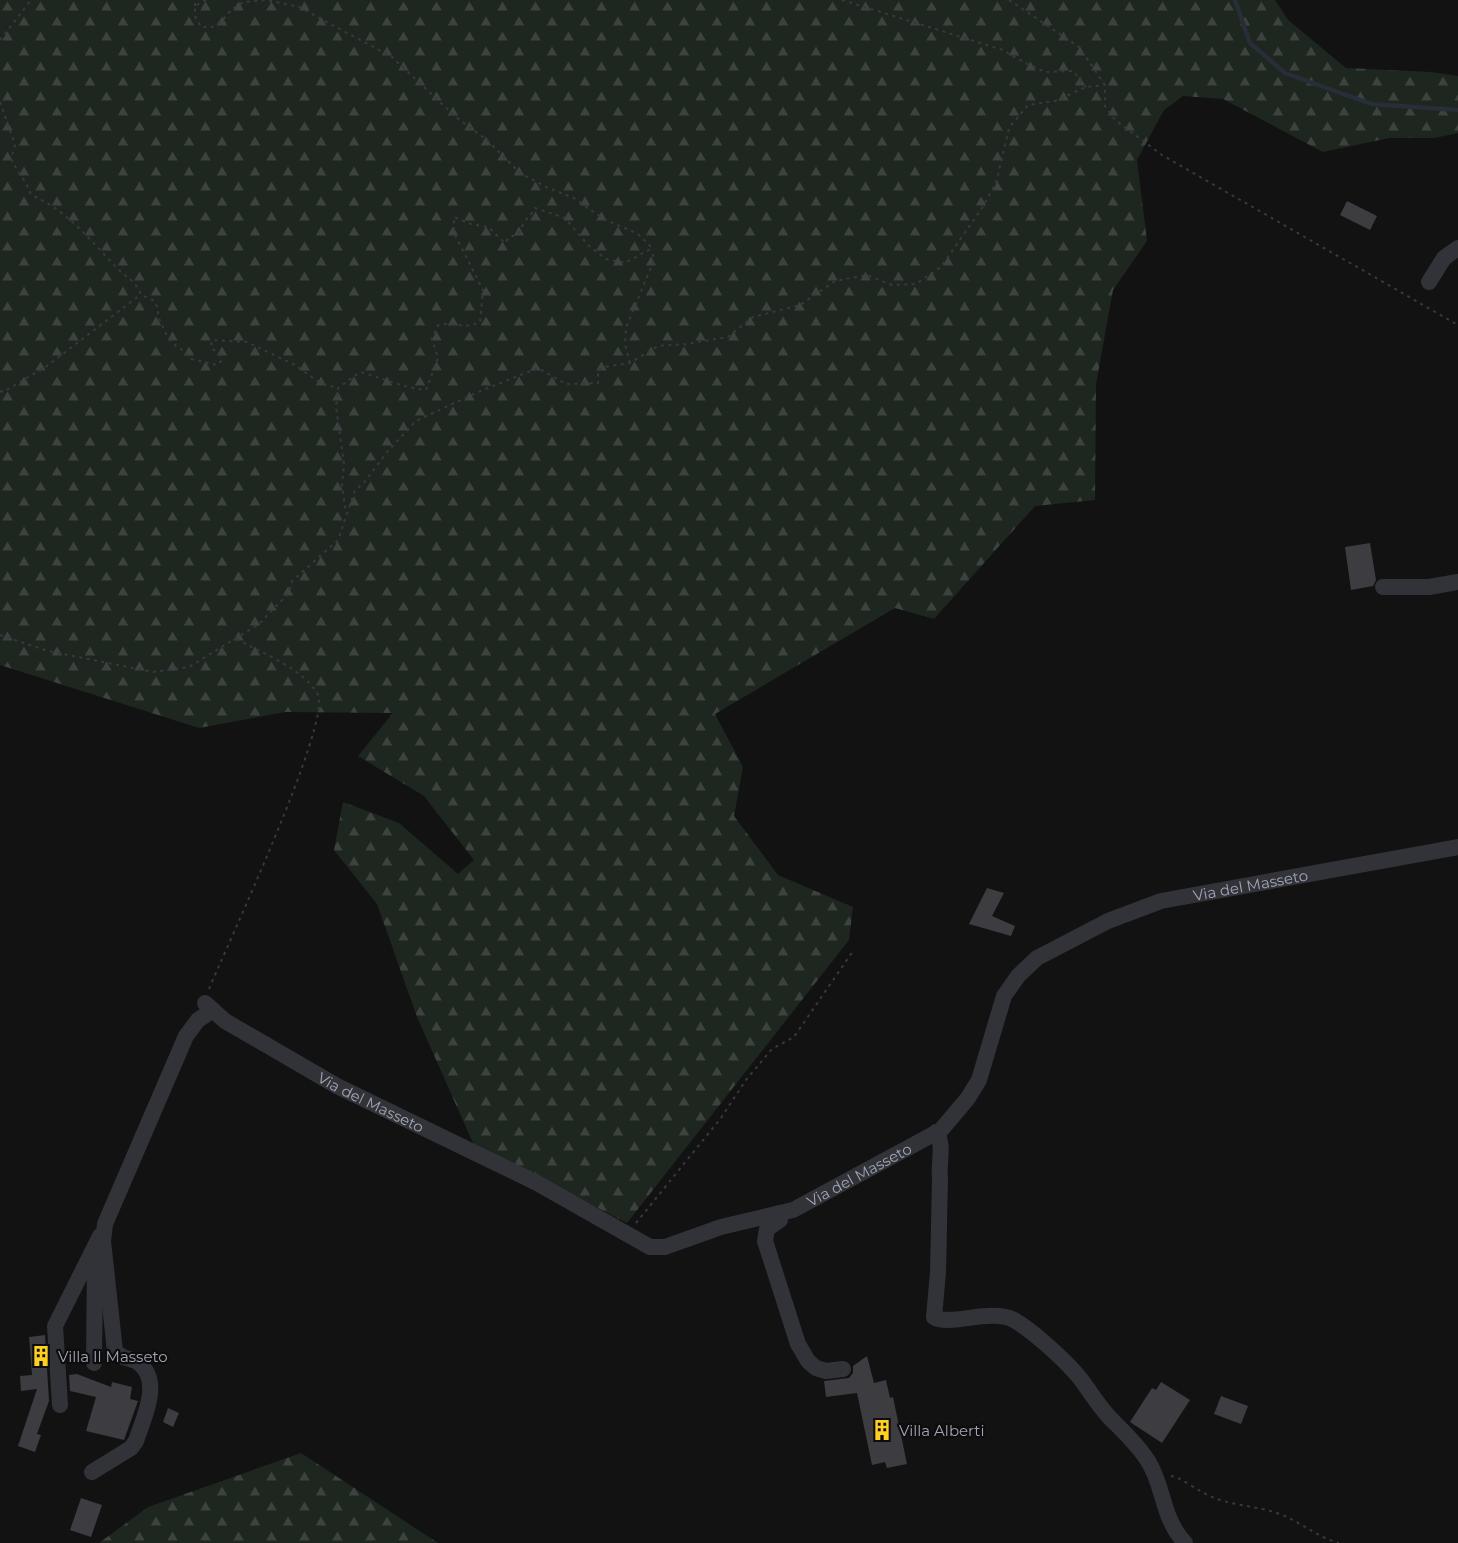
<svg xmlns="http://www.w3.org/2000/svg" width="1458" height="1543" font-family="Montserrat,sans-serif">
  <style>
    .forest { fill: url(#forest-firs) }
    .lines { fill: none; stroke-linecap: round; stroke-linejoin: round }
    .stream { stroke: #272e38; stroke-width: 4.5 }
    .building { fill: #3c3c41 }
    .path { stroke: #383940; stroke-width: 2; stroke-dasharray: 3 4.5; stroke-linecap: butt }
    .minor { stroke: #323339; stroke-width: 16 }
    .labels { text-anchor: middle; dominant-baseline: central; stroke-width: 4.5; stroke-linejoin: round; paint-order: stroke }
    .street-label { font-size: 15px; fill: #a2a5b5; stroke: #0d0d0e }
    .poi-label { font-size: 15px; fill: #a2a5b5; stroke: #0d0d0e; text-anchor: start }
  </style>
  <defs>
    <pattern id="forest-firs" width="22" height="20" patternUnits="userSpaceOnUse" patternTransform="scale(1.5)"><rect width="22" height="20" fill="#1e2620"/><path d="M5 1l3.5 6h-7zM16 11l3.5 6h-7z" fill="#3c423e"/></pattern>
  </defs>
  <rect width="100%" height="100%" fill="#121213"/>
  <g class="forest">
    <polygon points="0,0 1275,0 1288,20 1346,68 1431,72 1458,76 1458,133 1434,138 1389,138 1323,152 1223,99 1183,96 1164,110 1137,160 1147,241 1113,290 1096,384 1095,500 1035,506 934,619 895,608 715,714 743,767 734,816 778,875 853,907 849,940 627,1223 473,1143 417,1017 377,904 334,850 343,802 399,823 458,874 474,860 424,796 358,756 393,713 285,712 199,728 0,665"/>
    <polygon points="301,1453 438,1543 99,1543 148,1507"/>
  </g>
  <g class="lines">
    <polyline class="stream" points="1235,0 1250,43 1285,73 1371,104 1458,110"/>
  </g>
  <g class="building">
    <polygon points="1347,201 1377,216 1370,230 1340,215"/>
    <polygon points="1370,543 1376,580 1373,586 1351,590 1345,547"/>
    <polygon points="987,888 1004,893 992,916 1015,926 1011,936 969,924"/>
    <polygon points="45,1335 49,1401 37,1434 41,1435 35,1452 18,1446 37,1389 21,1391 20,1376 32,1375 29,1337"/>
    <polygon points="867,1356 874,1383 886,1380 890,1398 893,1397 907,1464 887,1468 885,1462 872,1465 857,1393 826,1397 824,1381 849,1378 853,1373 853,1366"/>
    <polygon points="77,1374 111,1387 112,1382 132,1387 130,1399 138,1401 124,1440 86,1431 96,1397 70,1391 69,1375"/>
    <polygon points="1161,1382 1190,1400 1162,1443 1130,1422 1152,1388 1156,1390"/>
    <polygon points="1221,1396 1248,1406 1241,1424 1214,1414"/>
    <polygon points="168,1408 179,1413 173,1427 163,1422"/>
    <polygon points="81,1498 102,1505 91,1537 70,1530"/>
  </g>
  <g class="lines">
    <g class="path">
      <path d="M206 0 195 6V16L201 27H212L222 21 231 10 244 2 266 0 299 7 392 57 456 117 487 140 520 173 548 188 574 198 604 219 638 234 652 248 625 263 606 259 588 245 565 218 535 208C533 213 529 215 526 220 518 230 524 233 509 237L505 243 488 227 471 224 454 217V233L483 290 480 322C462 330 455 321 438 325L432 339 438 358 426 390C404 388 383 378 360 372L338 388 336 407 344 464 342 486 346 513"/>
      <polyline points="842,0 1003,50 1025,63 1045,72 1073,71 1086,87"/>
      <polyline points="1009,0 1079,47 1105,85 1105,106 1115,120 1162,155 1458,325"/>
      <polyline points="195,6 195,0"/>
      <polyline points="0,40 31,0"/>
      <path d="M0 102 15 145 11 159C18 173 26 180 31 195 67 210 90 240 116 267 127 279 135 279 141 295L153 300 158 308V316L167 336 176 346 184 351 191 359 217 365 221 361C221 352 216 353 211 347L212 340 247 342 295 365 320 383 338 388"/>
      <polyline points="630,363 625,344 626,328 654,260 652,249"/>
      <polyline points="0,391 3,392 47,366 140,295"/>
      <polyline points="0,635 48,651 153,672 189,667 259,624 289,593 292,581 338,540 355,490 363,484 388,451 416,421 478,392 538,368 566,384 598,383 598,370 604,367 630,363 658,346 686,344 728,337 753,317 800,305 835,281 867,275 892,285 916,284 941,267 982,208 996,183 1009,128 1028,105 1055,101 1086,87 1105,85"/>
      <path d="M209 989C226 948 331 724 318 695 305 669 260 652 236 639"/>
      <polyline points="636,1223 721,1118 746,1080 772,1049 794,1037 853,951"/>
      <path d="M1171 1476C1179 1476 1201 1493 1212 1497 1234 1506 1258 1506 1280 1514 1301 1522 1317 1537 1339 1543"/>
    </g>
    <g class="minor">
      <polyline points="1429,282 1444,258 1458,248"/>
      <polyline points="1383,587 1429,587 1458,582"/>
      <path id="s1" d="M205 1003 225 1021 337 1086 537 1183 650 1247H665L721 1227 793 1210 941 1130 968 1098 979 1080 1004 996 1018 976 1037 958 1108 921 1161 901 1458 847"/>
      <path d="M936 1132C945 1145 938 1163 940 1178L938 1272 934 1317C949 1327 990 1308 1014 1320 1033 1331 1065 1360 1079 1377 1090 1391 1099 1407 1112 1420 1125 1433 1138 1445 1148 1461 1165 1488 1161 1517 1185 1543"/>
      <polyline points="780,1213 780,1220 767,1229 765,1241 798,1344 808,1361 816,1368 826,1371 843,1369"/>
      <polyline points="94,1363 95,1257"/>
      <polyline points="60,1405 55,1326 100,1236 103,1234"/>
      <path d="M92 1472 131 1448 136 1441C143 1419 162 1383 140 1364 132 1357 121 1360 115 1351L103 1241 105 1224 186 1036 198 1020 213 1010"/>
    </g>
  </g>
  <defs>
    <symbol id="building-bare" viewBox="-9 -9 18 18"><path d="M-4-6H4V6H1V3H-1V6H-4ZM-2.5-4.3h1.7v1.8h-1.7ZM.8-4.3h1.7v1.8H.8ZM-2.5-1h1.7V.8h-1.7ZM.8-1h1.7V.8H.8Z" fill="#ffd01e" stroke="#0d0d0e" stroke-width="2.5" paint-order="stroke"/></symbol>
  </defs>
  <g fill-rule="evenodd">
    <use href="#building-bare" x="26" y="1341" width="30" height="30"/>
    <use href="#building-bare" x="867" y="1415" width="30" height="30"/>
  </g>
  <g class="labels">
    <g class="street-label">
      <text stroke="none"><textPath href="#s1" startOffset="1254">Via del Masseto</textPath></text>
      <text stroke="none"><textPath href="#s1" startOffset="194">Via del Masseto</textPath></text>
      <text stroke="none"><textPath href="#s1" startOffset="732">Via del Masseto</textPath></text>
    </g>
    <g class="poi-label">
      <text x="58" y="1356">Villa Il Masseto</text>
      <text x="899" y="1430">Villa Alberti</text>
    </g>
  </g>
</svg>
